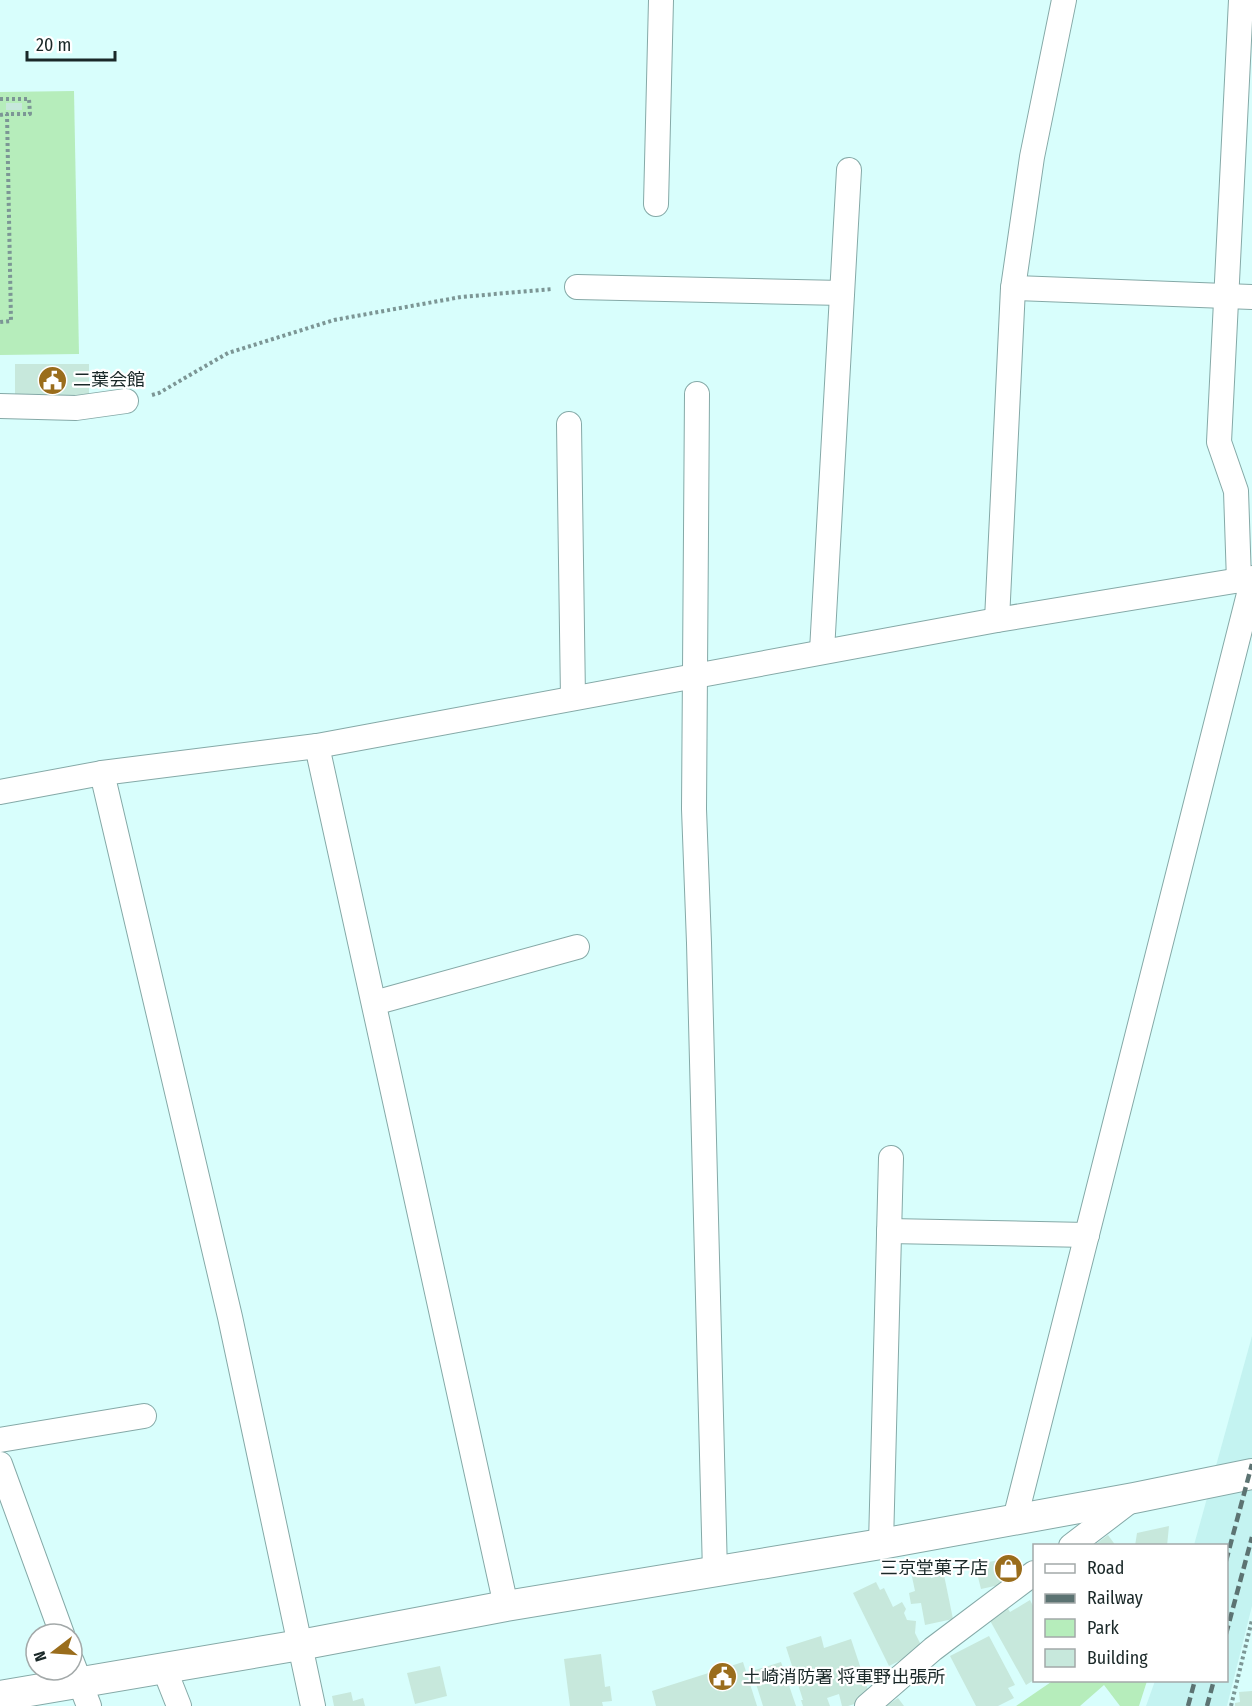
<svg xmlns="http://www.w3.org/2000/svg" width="1252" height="1706" font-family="'Fira Sans Condensed','Noto Sans JP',sans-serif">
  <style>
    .built { fill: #c4f3f1 }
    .green { fill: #b6edbb }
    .building { fill: #c7e8dc }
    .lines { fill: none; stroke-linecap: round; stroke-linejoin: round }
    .minor-casing { stroke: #85a9a7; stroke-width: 26 }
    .tertiary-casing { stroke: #85a9a7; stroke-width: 32 }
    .path { stroke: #7c9695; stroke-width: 4; stroke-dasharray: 3 3; stroke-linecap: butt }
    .minor { stroke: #fff; stroke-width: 24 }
    .tertiary { stroke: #fff; stroke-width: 30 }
    .rail { stroke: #5c7372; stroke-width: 4.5; stroke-dasharray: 9 4.5; stroke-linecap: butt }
    .labels { text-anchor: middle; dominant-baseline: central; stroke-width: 4.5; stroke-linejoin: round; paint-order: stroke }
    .poi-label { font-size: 18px; fill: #1a2828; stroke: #fff; text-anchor: start }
  </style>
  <rect width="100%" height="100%" fill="#d8fefc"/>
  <polygon class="built" points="1252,1336 1252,1606 1227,1706 1146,1706 1155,1681 1226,1680 1226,1546 1194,1545"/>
  <g class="green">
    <polygon points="74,91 79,354 0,355 0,92"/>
    <polygon points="1054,1680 1147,1680 1147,1681 1139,1706 1120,1706 1104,1685 1080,1706 1016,1706"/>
  </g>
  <g class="building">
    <rect x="6" y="103" width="16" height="7"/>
    <polygon points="15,364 89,364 89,395 15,396"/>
    <polygon points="1169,1526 1167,1546 1135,1546 1137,1533"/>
    <polygon points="1108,1535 1116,1546 1093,1546"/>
    <polygon points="1012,1557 1015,1573 1002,1576 1004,1584 981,1589 975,1565"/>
    <polygon points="930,1568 931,1578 944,1575 953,1619 925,1625 921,1603 911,1604 909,1593 915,1591 911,1572"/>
    <polygon points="876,1582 880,1590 884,1588 893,1607 902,1602 906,1609 904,1613 907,1620 916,1621 915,1633 923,1649 889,1666 853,1593"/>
    <polygon points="1030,1600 1034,1608 1034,1680 1026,1685 988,1617 1007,1607 1010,1612"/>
    <polygon points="821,1636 824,1648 851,1639 871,1699 848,1706 842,1706 839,1694 827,1698 830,1706 803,1706 801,1700 803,1700 786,1647"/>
    <polygon points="989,1636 1015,1685 1008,1688 1014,1698 998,1706 976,1706 950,1656"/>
    <polygon points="601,1654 605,1687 610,1686 612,1701 602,1702 603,1706 570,1706 564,1659"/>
    <polygon points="743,1662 757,1706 656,1706 652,1691"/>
    <polygon points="781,1662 796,1706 763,1706 752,1671"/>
    <polygon points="440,1666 447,1696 415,1704 407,1673"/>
    <polygon points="1252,1691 1252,1706 1235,1706 1235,1703 1240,1702 1239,1692"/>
    <polygon points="351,1692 353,1701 363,1698 365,1706 334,1706 332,1696"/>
    <polygon points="898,1698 904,1706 886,1706"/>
  </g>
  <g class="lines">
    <defs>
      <g id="minor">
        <polyline points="656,204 661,0"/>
        <polyline points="577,287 842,293"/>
        <polyline points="1013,288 1252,297"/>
        <polyline points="697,394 694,809 699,943 715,1573"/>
        <polyline points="0,406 76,408 126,401"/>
        <polyline points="569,424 573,698"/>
        <polyline points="1239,581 1236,491 1219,442 1241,0"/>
        <polyline points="997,620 1013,288 1032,157 1064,0"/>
        <polyline points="822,651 849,170"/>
        <polyline points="317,746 506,1606"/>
        <polyline points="102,773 230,1317 313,1706"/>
        <polyline points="0,792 102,773 317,746 997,620 1252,578"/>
        <polyline points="374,1003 577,947"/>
        <polyline points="889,1231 1087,1235"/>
        <polyline points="0,1440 144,1416"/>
        <polyline points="0,1464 62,1634"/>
        <polyline points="1015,1519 1252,582"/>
        <polyline points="881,1544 891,1158"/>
        <polyline points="1071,1546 1134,1498"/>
        <polyline points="72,1662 89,1706"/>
        <polyline points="164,1668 179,1706"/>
        <polyline points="867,1706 933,1649 1034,1573"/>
      </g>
      <polyline id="tertiary" points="0,1696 300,1645 506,1606 881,1544 1134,1498 1252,1474"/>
    </defs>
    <use href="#minor" class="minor-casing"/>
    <use href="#tertiary" class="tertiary-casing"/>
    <g class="path">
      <polyline points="0,99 29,99 30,114 7,114"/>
      <polyline points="0,115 7,114 11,321 0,322"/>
      <polyline points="152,395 159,393 228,353 334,320 461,297 552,289"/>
      <polyline points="1231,1706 1252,1620"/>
    </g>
    <use href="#minor" class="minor"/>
    <use href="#tertiary" class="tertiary"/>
    <g class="rail">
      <polyline points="1226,1561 1252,1464"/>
      <polyline points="1226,1634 1252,1537"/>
      <polyline points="1188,1706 1195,1680"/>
      <polyline points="1207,1706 1214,1680"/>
    </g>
  </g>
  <defs>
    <symbol id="civic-disc" viewBox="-11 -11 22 22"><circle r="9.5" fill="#9a6d1c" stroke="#fff"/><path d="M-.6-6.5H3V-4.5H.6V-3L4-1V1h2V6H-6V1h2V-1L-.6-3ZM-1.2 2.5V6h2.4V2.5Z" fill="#fff"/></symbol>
    <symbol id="shop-disc" viewBox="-11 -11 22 22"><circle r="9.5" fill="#9a6d1c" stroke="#fff"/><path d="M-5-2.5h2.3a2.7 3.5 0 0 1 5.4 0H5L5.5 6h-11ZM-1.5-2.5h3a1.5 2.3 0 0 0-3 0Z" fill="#fff"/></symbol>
  </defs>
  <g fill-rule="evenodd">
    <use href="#civic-disc" x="36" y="364" width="33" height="33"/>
    <use href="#shop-disc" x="992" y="1552" width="33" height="33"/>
    <use href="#civic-disc" x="706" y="1660" width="33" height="33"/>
  </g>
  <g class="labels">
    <g class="poi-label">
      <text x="73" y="380">二葉会館</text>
      <text x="988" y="1568" text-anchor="end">三京堂菓子店</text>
      <text x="743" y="1677">土崎消防署 将軍野出張所</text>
    </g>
  </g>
  <rect x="1033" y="1544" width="195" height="138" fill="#ffffff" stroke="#a3a9a9" stroke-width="1.5"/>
  <rect x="1045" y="1564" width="30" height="9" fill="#ffffff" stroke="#a3a9a9" stroke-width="1.5"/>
  <text x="1087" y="1574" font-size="18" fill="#1a2828">Road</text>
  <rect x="1045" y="1594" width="30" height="9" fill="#5c7372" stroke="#a3a9a9" stroke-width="1.5"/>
  <text x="1087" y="1604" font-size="18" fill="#1a2828">Railway</text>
  <rect x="1045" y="1619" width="30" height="18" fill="#b6edbb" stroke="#a3a9a9" stroke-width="1.5"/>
  <text x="1087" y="1634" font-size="18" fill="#1a2828">Park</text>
  <rect x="1045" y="1649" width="30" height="18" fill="#c7e8dc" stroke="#a3a9a9" stroke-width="1.5"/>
  <text x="1087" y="1664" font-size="18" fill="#1a2828">Building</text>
  <g transform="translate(54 1652) rotate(253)"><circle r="28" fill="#ffffff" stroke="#a3a9a9" stroke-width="1.5"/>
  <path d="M0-4.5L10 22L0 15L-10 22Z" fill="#9a6d1c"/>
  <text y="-9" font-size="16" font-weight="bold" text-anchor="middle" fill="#1a2828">N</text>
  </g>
  <path d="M27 51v9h88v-9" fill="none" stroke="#1a2828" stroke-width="3"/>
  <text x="36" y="51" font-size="18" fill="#1a2828" stroke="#ffffff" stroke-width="4.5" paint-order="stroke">20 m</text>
</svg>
